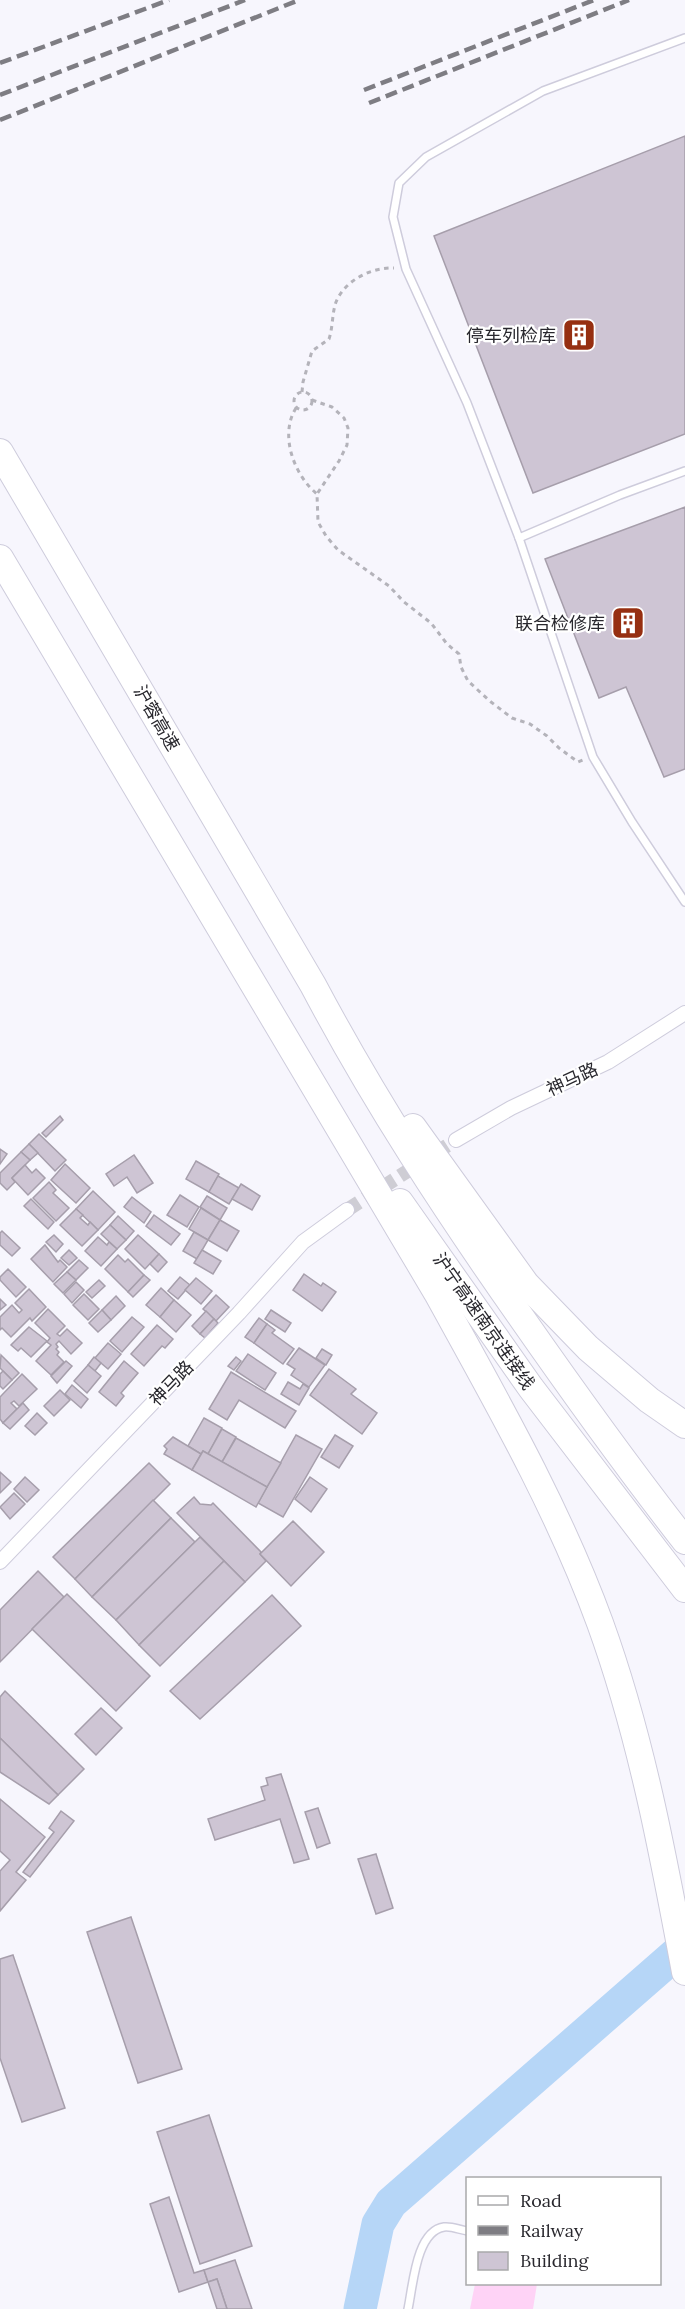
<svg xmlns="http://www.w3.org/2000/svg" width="685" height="2309" font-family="Lora,'Noto Sans SC',serif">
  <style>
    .green { fill: #fed3f6 }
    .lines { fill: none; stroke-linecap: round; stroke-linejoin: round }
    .river { stroke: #b6d6f7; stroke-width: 33 }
    .building { fill: #cec5d4; stroke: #a69eab; stroke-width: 1.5 }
    .street-tunnel { stroke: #cecdd4; stroke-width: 14; stroke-dasharray: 14 7; stroke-linecap: butt }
    .lane-casing { stroke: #ceccdc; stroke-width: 10 }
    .street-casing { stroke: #ceccdc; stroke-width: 16 }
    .highway-casing { stroke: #ceccdc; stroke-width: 28 }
    .path { stroke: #b4b3ba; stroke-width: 3; stroke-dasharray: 4.5 4.5; stroke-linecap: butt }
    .lane { stroke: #fff; stroke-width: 7 }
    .street { stroke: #fff; stroke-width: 14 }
    .highway { stroke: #fff; stroke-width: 26 }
    .rail { stroke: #7e7d83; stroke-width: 4.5; stroke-dasharray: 12 6; stroke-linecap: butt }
    .labels { text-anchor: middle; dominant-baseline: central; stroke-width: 4.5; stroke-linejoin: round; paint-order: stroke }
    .poi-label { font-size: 18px; fill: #29282e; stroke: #fff; text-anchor: end }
    .street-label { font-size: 18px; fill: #29282e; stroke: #fff }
  </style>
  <rect width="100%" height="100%" fill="#f7f6fd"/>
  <polygon class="green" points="475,2284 537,2284 533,2309 470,2309"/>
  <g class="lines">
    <polyline class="river" points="360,2309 378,2224 391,2203 685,1946"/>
  </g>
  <g class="building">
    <polygon points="685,136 685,434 533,493 434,236"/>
    <polygon points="685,507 685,769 664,777 626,687 599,698 545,559"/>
    <polygon points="60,1116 63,1120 46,1137 42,1133"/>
    <polygon points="39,1134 66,1160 55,1171 29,1144"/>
    <polygon points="29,1144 38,1153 30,1160 21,1152"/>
    <polygon points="0,1149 7,1154 0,1164"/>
    <polygon points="21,1152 30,1160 12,1178 15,1182 7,1190 0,1183 0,1173"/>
    <polygon points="134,1155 153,1183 137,1193 127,1177 114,1186 106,1174"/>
    <polygon points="196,1161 219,1174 209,1192 186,1179"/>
    <polygon points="65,1164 90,1188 76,1203 51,1180"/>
    <polygon points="25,1165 32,1173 36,1169 45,1178 28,1195 12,1178"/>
    <polygon points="218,1176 239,1188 229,1204 209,1192"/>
    <polygon points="49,1182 56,1190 53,1193 69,1208 56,1221 33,1198"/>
    <polygon points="241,1184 260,1196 252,1210 232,1199"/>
    <polygon points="93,1191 115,1212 98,1230 76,1209"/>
    <polygon points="180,1195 199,1207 187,1227 167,1215"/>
    <polygon points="207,1196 227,1208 220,1220 200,1207"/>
    <polygon points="132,1197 151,1212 144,1223 124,1207"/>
    <polygon points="31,1199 54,1222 48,1229 24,1206"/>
    <polygon points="201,1208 220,1220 208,1240 189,1229"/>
    <polygon points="76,1209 83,1215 80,1218 88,1225 90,1222 98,1230 82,1246 60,1225"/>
    <polygon points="154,1215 180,1234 171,1245 146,1226"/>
    <polygon points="118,1216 134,1231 126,1240 110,1225"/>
    <polygon points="220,1220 239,1231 227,1251 208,1240"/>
    <polygon points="110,1225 126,1240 117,1249 101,1234"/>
    <polygon points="2,1231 20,1248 12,1256 0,1245 0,1233"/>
    <polygon points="194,1232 208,1240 197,1259 183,1251"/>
    <polygon points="54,1235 63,1244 56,1252 46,1242"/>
    <polygon points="138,1235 159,1254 145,1269 125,1249"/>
    <polygon points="98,1237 107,1245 109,1242 117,1249 101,1266 85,1251"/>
    <polygon points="45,1245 58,1262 60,1260 67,1267 53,1282 31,1259"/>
    <polygon points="69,1250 77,1258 69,1265 61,1258"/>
    <polygon points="202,1250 221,1261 213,1274 194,1263"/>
    <polygon points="159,1254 167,1262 158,1272 150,1264"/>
    <polygon points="118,1255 125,1262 128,1259 144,1275 128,1292 105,1269"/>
    <polygon points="79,1260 88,1268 76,1280 67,1272"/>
    <polygon points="8,1269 26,1287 16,1297 0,1280 0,1277"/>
    <polygon points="67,1272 76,1280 63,1293 54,1284"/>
    <polygon points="304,1274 321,1286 323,1283 336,1292 322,1311 293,1290"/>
    <polygon points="144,1275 150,1280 133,1297 128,1292"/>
    <polygon points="180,1277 190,1285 178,1299 168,1291"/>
    <polygon points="196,1278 212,1291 201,1304 185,1290"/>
    <polygon points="99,1280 105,1286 92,1298 86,1292"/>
    <polygon points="76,1282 84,1290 72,1303 64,1294"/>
    <polygon points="161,1288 174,1300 160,1317 146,1305"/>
    <polygon points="29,1289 46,1307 32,1321 30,1318 11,1337 2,1328 0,1330 0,1317 12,1305 19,1313 22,1310 15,1303"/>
    <polygon points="84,1294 99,1309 88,1320 73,1305"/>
    <polygon points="216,1295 229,1307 216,1321 203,1309"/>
    <polygon points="116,1296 125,1306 111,1320 102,1310"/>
    <polygon points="0,1299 6,1305 0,1310"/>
    <polygon points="174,1300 191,1315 176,1332 160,1317"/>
    <polygon points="48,1309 65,1326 57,1334 60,1336 67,1329 82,1343 71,1354 59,1341 56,1344 58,1347 56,1349 59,1352 57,1355 64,1362 51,1375 36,1361 51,1345 47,1342 50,1338 35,1323"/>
    <polygon points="102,1310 111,1320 98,1332 89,1323"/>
    <polygon points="271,1310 291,1323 285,1332 265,1319"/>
    <polygon points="206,1311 214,1319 200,1334 192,1326"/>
    <polygon points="132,1317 144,1327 122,1352 110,1341"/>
    <polygon points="259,1318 267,1324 254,1343 245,1337"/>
    <polygon points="214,1319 218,1323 205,1338 200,1334"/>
    <polygon points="267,1324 275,1330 272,1333 294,1349 283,1364 254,1343"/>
    <polygon points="157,1325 173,1339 165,1348 162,1346 144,1366 131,1354"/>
    <polygon points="29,1327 47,1341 31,1357 21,1348 18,1351 11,1345"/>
    <polygon points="108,1343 121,1354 108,1369 95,1358"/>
    <polygon points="299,1348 325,1365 309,1387 291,1375 295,1369 287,1364"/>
    <polygon points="322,1349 332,1355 326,1365 316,1358"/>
    <polygon points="248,1354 276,1373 265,1390 236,1371"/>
    <polygon points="1,1355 19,1373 12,1380 0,1368"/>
    <polygon points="94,1357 101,1363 95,1371 88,1365"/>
    <polygon points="236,1357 241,1361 234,1370 228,1366"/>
    <polygon points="66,1361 72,1366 57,1383 51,1376"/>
    <polygon points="124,1361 138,1373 121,1393 124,1396 116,1406 99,1392"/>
    <polygon points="88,1365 101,1376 87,1393 74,1381"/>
    <polygon points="329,1369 356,1389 351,1394 377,1413 362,1434 310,1395"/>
    <polygon points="3,1371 12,1380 3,1389 0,1386 0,1374"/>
    <polygon points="231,1372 296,1411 285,1428 239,1400 227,1420 209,1409"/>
    <polygon points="22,1374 37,1389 19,1406 14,1401 11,1403 17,1409 3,1423 0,1419 0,1397"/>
    <polygon points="288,1382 300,1389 303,1384 309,1388 299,1405 281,1394"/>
    <polygon points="72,1385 88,1399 81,1408 65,1394"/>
    <polygon points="60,1390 70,1400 54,1416 44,1406"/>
    <polygon points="23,1403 29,1410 10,1429 3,1423"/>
    <polygon points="37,1413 47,1423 35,1435 25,1426"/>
    <polygon points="204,1418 222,1428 208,1454 203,1451 201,1454 188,1446"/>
    <polygon points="222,1429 236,1437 222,1462 208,1454"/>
    <polygon points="296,1435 322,1449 283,1517 258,1503"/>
    <polygon points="335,1435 353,1446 339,1468 321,1457"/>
    <polygon points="173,1437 201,1454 192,1470 164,1454 167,1449 164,1446"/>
    <polygon points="236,1438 281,1463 267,1487 222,1462"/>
    <polygon points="203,1451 267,1487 256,1507 192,1470"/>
    <polygon points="149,1463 170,1484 75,1579 53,1557"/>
    <polygon points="0,1472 11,1482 0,1493"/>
    <polygon points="25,1477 39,1490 27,1502 14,1489"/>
    <polygon points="310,1477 327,1489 311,1512 295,1499"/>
    <polygon points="14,1493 25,1504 10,1519 0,1507"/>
    <polygon points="194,1497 200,1504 211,1505 213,1503 261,1552 260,1554 266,1561 245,1582 177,1513"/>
    <polygon points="153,1500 171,1518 92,1597 75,1579"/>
    <polygon points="171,1518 195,1542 116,1620 92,1597"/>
    <polygon points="293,1521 324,1552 291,1586 260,1554"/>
    <polygon points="200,1537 224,1561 139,1645 116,1620"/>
    <polygon points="224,1561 245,1582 160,1666 139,1645"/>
    <polygon points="38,1571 64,1597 0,1662 0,1610"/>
    <polygon points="67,1594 150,1676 116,1711 32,1629"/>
    <polygon points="272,1595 301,1626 200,1719 170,1691"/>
    <polygon points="5,1691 84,1769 58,1795 0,1738 0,1697"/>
    <polygon points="101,1708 122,1728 96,1755 75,1734"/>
    <polygon points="0,1738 58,1795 49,1804 0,1772"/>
    <polygon points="281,1774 309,1859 294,1863 280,1819 215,1840 208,1819 265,1800 261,1787 268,1785 266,1778"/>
    <polygon points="0,1799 45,1837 16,1872 26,1880 0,1911 0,1871 10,1860 0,1851"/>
    <polygon points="318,1808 330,1843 317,1848 305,1812"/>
    <polygon points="61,1811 74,1821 30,1877 23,1872 54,1832 49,1828"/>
    <polygon points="376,1854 393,1908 376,1914 358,1859"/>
    <polygon points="131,1917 182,2069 138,2083 87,1932"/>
    <polygon points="13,1955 65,2108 22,2122 0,2058 0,1959"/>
    <polygon points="209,2115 252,2246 200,2264 157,2132"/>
    <polygon points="169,2197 194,2273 204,2270 208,2282 179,2292 150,2204"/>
    <polygon points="235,2260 252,2309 227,2309 217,2279 208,2282 204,2270"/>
    <polygon points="217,2279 227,2309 217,2309 208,2282"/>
  </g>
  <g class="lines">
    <polyline class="street-tunnel" points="347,1210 456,1140"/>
    <defs>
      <g id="lane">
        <polyline points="685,38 543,91 426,157 399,183 393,217 406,269 467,403 519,538 593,757 632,822 685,902"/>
        <polyline points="519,538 620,495 685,471"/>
        <path d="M408 2309C413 2286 416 2231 444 2227 452 2226 460 2230 468 2231"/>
      </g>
      <g id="street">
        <polyline points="456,1140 511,1108 608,1062 685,1013"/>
        <polyline points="0,1562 239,1313 303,1242 347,1210"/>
      </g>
      <g id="highway">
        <path d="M0 452 313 985C375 1102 445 1209 521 1317 574 1393 628 1468 685 1541"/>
        <path d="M0 558 437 1293C496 1400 558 1508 600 1623 641 1736 663 1854 685 1972"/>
        <polyline points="413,1127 526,1284 588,1348 649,1400 685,1425"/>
        <polyline points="400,1202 531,1388 685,1589"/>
      </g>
    </defs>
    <use href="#lane" class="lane-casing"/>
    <use href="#street" class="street-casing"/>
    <use href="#highway" class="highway-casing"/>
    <g class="path">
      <circle cx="303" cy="401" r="9"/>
      <path d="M302 392 303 382 312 351 329 339C333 327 332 313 336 302 345 280 372 267 394 268"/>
      <polyline points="312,400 332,407 344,418 348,428 347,445 339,461 317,494 318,522 326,536 338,550 389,586 404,602 431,623 447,644 459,654 461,667 468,681 491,702 512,718 530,724 547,736 559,748 578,762 583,760"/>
      <path d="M296 408C279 435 294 475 317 494"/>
    </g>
    <use href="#lane" class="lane"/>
    <use href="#street" class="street"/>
    <use href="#highway" class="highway"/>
    <g class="rail">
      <polyline points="0,63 169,0"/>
      <polyline points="364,90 594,0"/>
      <polyline points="0,95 245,0"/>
      <polyline points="369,103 629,0"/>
      <polyline points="0,120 299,0"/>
    </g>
  </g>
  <defs>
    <symbol id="building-square" viewBox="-11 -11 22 22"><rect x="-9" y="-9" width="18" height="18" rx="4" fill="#962f11" stroke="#fff"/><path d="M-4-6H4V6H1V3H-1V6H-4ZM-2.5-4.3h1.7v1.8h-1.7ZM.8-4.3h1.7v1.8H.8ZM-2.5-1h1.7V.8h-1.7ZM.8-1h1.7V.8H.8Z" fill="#fff"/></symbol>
  </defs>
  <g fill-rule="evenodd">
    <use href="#building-square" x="560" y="316" width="38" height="38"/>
    <use href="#building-square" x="609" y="604" width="38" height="38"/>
  </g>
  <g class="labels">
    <g class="poi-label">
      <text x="556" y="335">停车列检库</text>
      <text x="605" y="623">联合检修库</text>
    </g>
    <g class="street-label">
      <text transform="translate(157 718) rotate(60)">沪蓉高速</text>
      <text transform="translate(572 1079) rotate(-25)">神马路</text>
      <text transform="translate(484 1321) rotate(55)">沪宁高速南京连接线</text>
      <text transform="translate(171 1383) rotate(-46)">神马路</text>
    </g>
  </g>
  <rect x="466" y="2177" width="195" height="108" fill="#ffffff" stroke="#a9a9ab" stroke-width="1.5"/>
  <rect x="478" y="2196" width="30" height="9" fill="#ffffff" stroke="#a9a9ab" stroke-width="1.5"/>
  <text x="520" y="2207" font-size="18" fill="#29282e">Road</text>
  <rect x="478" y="2226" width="30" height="9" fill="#7e7d83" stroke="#a9a9ab" stroke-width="1.5"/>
  <text x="520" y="2237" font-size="18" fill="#29282e">Railway</text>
  <rect x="478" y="2252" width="30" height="18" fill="#cec5d4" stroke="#a9a9ab" stroke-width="1.5"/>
  <text x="520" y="2267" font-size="18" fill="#29282e">Building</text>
</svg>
